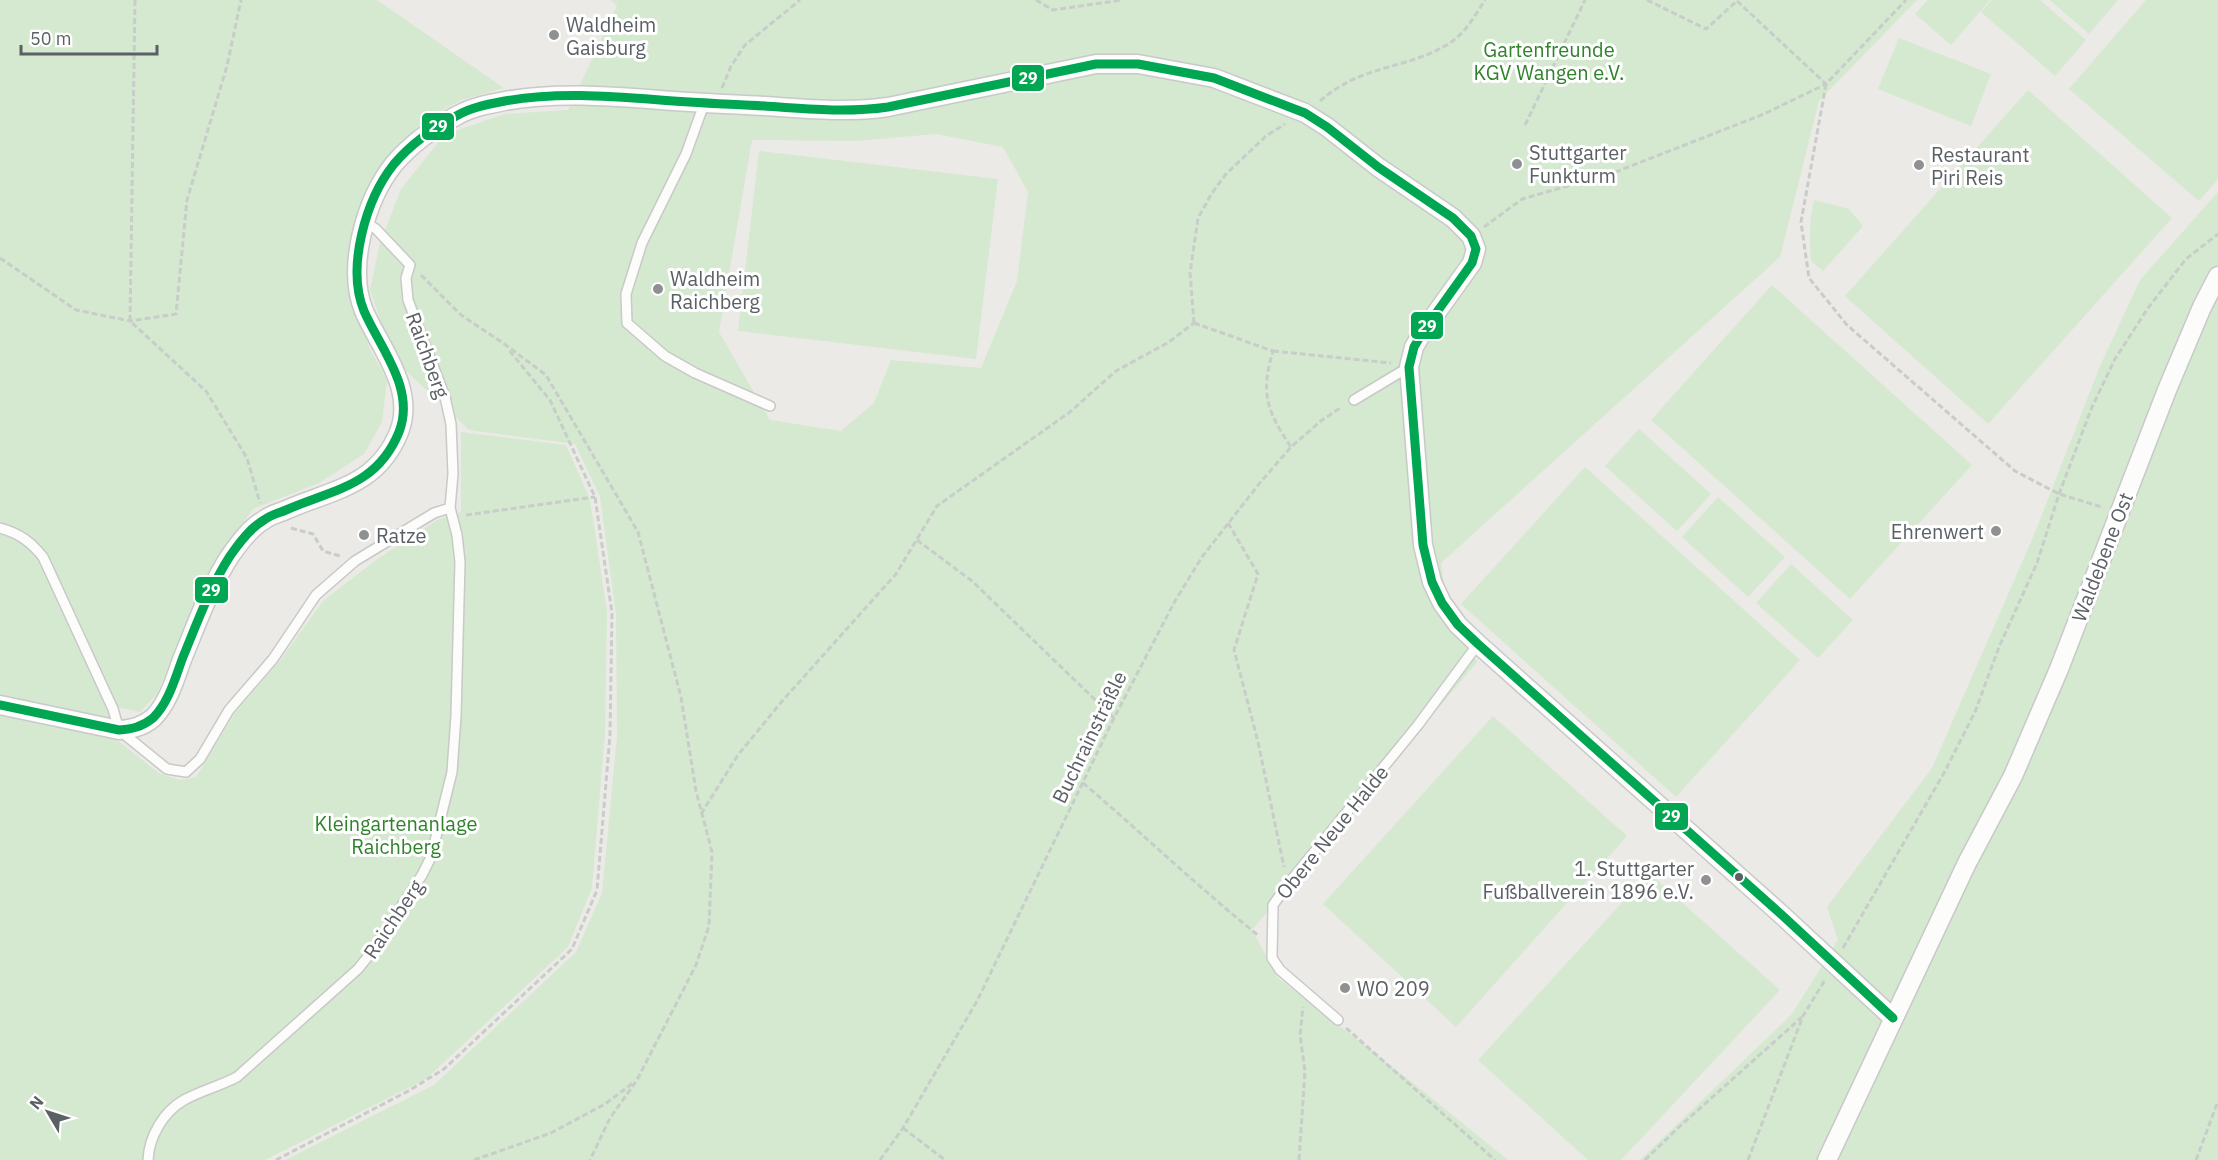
<svg xmlns="http://www.w3.org/2000/svg" width="2218" height="1160" font-family="'IBM Plex Sans',sans-serif">
  <style>
    .green { fill: #d4e9cf; fill-rule: evenodd }
    .lines { fill: none; stroke-linecap: round; stroke-linejoin: round }
    .service-casing { stroke: #c8c9c8; stroke-width: 12 }
    .minor-casing { stroke: #c8c9c8; stroke-width: 21 }
    .path { stroke: #c8cdc9; stroke-width: 3; stroke-dasharray: 6 3; stroke-linecap: butt }
    .service { stroke: #fcfcfb; stroke-width: 9 }
    .minor { stroke: #fcfcfb; stroke-width: 18 }
    .bus-1-casing { stroke: #fff; stroke-width: 14 }
    .bus-1 { stroke: #00a651; stroke-width: 9 }
    .poi-dot { fill: #8e9092; stroke: #fff; stroke-width: 2 }
    .bus-dot { fill: #5b6065; stroke: #fff; stroke-width: 2 }
    .labels { text-anchor: middle; dominant-baseline: central; stroke-width: 6; stroke-linejoin: round; paint-order: stroke }
    .poi-label { font-size: 20px; fill: #5b6065; stroke: #fff; text-anchor: start }
    .park-label { font-size: 20px; fill: #30832c; stroke: #fff }
    .street-label { font-size: 20px; fill: #5b6065; stroke: #fff }
    .line-badge { stroke: #fff; stroke-width: 2 }
    .badge-label { font-size: 16px; text-anchor: middle; font-weight: bold; fill: #fff }
  </style>
  <rect width="100%" height="100%" fill="#eceae6"/>
  <g class="green">
    <polygon points="0,0 377,0 504,88 461,100 423,121 376,175 354,230 349,289 370,349 387,380 382,422 364,454 319,483 253,509 223,550 196,599 157,694 140,712 117,707 116,739 160,774 180,780 196,777 235,713 279,662 323,601 376,560 437,520 461,512 461,432 566,445 590,499 607,612 605,733 592,888 568,947 426,1079 265,1160 0,1160"/>
    <path d="M611 0H1917L1819 101 1780 257 1441 563 1445 590 1477 662 1252 930 1278 978 1408 1079 1508 1160H285L434 1085 576 952 602 893 617 736 616 614 600 497 575 444 469 430 405 370 388 343 370 290 380 243 401 189 444 135 504 114 568 110 617 6ZM936 134 1003 147 1028 192 1017 281 981 368 891 360 874 403 841 431 770 420 719 332 752 140 854 141Z"/>
    <polygon points="1928,0 1990,0 1951,45 1915,14"/>
    <polygon points="1992,0 2040,0 2086,40 2055,76 1981,12"/>
    <polygon points="2050,0 2118,0 2089,34"/>
    <polygon points="2146,0 2218,0 2218,179 2199,201 2069,89"/>
    <polygon points="1899,38 1991,74 1971,126 1878,89"/>
    <polygon points="2028,90 2172,218 1988,424 1845,296"/>
    <polygon points="759,151 998,179 976,359 738,331"/>
    <polygon points="2218,192 2218,1160 1640,1160 1792,1014 1838,940 1827,907 1932,768 2034,535 2100,366 2140,280"/>
    <path d="M1814 200 1849 209 1863 226 1823 271 1811 261C1809 239 1809 221 1814 200Z"/>
    <polygon points="1772,285 1972,465 1850,599 1651,420"/>
    <polygon points="1639,429 1711,494 1677,531 1605,466"/>
    <polygon points="1585,467 1800,660 1676,797 1461,604"/>
    <polygon points="1718,497 1785,557 1748,597 1682,537"/>
    <polygon points="1791,564 1853,620 1818,658 1756,603"/>
    <polygon points="1493,716 1627,836 1456,1027 1323,904"/>
    <polygon points="1649,873 1780,990 1621,1160 1588,1160 1478,1060"/>
  </g>
  <g class="lines">
    <defs>
      <g id="service">
        <polyline points="704,104 686,154 642,243 626,294 627,323 665,356 695,373 770,406"/>
        <polyline points="1354,400 1409,367"/>
        <path d="M0 528C19 533 31 542 43 557L113 709 119 730 167 769 186 772 200 759 229 710 273 659 316 595 355 561 434 513 450 508"/>
        <polyline points="1338,1020 1280,970 1272,958 1273,905 1288,884 1418,725 1478,644"/>
        <path d="M148 1160C149 1137 163 1112 184 1100 200 1091 220 1086 237 1077L358 969 370 954 422 875 431 857 452 772 456 716 460 562 457 535 450 508 453 474 451 424 445 397 408 300 406 278 410 265 376 229 365 222"/>
      </g>
      <g id="minor">
        <path d="M0 705 119 730C132 729 142 727 153 718 169 702 175 678 183 657 197 623 210 587 230 556 239 543 250 528 264 520 270 515 279 513 286 510 334 489 377 486 399 432 416 389 380 348 364 311 346 267 366 199 394 164 411 144 435 127 458 115 472 107 489 104 505 101 557 92 607 96 660 100 695 103 730 104 765 106 806 109 847 113 888 107L1096 64H1138L1214 78 1305 113 1327 127 1378 167 1453 218 1471 236 1476 249 1472 263 1424 330 1414 347 1409 367 1423 545 1432 582 1442 603 1458 625 1478 644 1783 916 1893 1018"/>
        <polyline points="1827,1160 1967,863 2013,776 2059,669 2167,390 2202,307 2218,276"/>
      </g>
    </defs>
    <use href="#service" class="service-casing"/>
    <use href="#minor" class="minor-casing"/>
    <g class="path">
      <polyline points="135,0 130,321 206,391 247,458 260,503"/>
      <polyline points="1036,0 1053,10 1122,0"/>
      <polyline points="1647,0 1706,29 1737,1"/>
      <polyline points="1737,1 1826,84 1906,0"/>
      <polyline points="1826,84 1801,222 1809,278 1847,325 2015,471 2059,494 2102,507"/>
      <polyline points="722,88 731,66 745,45 800,0"/>
      <path d="M1320 101C1326 96 1332 91 1339 87 1374 65 1420 65 1454 40 1467 30 1476 14 1485 0"/>
      <polyline points="1525,125 1585,0"/>
      <polyline points="1484,227 1522,199 1613,173 1764,114 1826,84"/>
      <polyline points="0,258 76,310 130,321 176,314 187,200 227,66 241,0"/>
      <polyline points="421,275 461,315 503,343 546,375 638,532 681,697 696,791 712,852 709,926 696,965 637,1080 610,1118 590,1160"/>
      <polyline points="1194,323 1190,273 1198,218 1212,193 1226,174 1266,136 1285,124"/>
      <path d="M1194 323 1273 351C1260 394 1267 411 1291 447"/>
      <polyline points="1273,351 1391,363"/>
      <polyline points="466,515 595,497"/>
      <polyline points="1228,523 1258,574 1234,650 1258,742 1284,867"/>
      <polyline points="291,528 313,534 323,551 340,556"/>
      <polyline points="917,540 972,581 1114,718"/>
      <path d="M1083 783C1142 833 1198 887 1259 936"/>
      <polyline points="701,814 738,755 783,700 896,574 937,506 1070,412 1116,371 1169,342 1194,323"/>
      <polyline points="1843,948 1944,773 1975,712 1999,647 2037,563 2059,494 2092,407 2115,359 2148,308 2186,259 2218,234"/>
      <polyline points="1346,1028 1495,1160"/>
      <polyline points="903,1128 945,1160"/>
      <polyline points="276,1160 410,1090 444,1069 572,949 597,890 610,735 612,613 595,497 550,400 508,349"/>
      <polyline points="474,1160 551,1133 605,1104 633,1083"/>
      <polyline points="880,1160 903,1128 977,1001 1114,718 1175,601 1202,557 1259,484 1291,447 1322,420 1342,407"/>
      <polyline points="1299,1160 1305,1071 1300,1035 1303,1007"/>
      <polyline points="1645,1160 1679,1127 1802,1017"/>
      <polyline points="1748,1160 1803,1016 1825,980"/>
      <polyline points="2196,1160 2218,1101"/>
    </g>
    <use href="#service" class="service"/>
    <use href="#minor" class="minor"/>
    <defs>
      <path id="bus-1" d="M0 705 119 730C132 729 142 727 153 718 169 702 175 678 183 657 197 623 210 587 230 556 239 543 250 528 264 520 270 515 279 513 286 510 334 489 377 486 399 432 416 389 380 348 364 311 346 267 366 199 394 164 411 144 435 127 458 115 472 107 489 104 505 101 557 92 607 96 660 100 695 103 730 104 765 106 806 109 847 113 888 107L1096 64H1138L1214 78 1305 113 1327 127 1378 167 1453 218 1471 236 1476 249 1472 263 1424 330 1414 347 1409 367 1423 545 1432 582 1442 603 1458 625 1478 644 1783 916 1893 1018"/>
    </defs>
    <use href="#bus-1" class="bus-1-casing"/>
    <use href="#bus-1" class="bus-1"/>
  </g>
  <g class="poi-dot">
    <circle cx="554" cy="35" r="6"/>
    <circle cx="1517" cy="164" r="6"/>
    <circle cx="1919" cy="165" r="6"/>
    <circle cx="658" cy="289" r="6"/>
    <circle cx="1996" cy="531" r="6"/>
    <circle cx="364" cy="535" r="6"/>
    <circle cx="1706" cy="880" r="6"/>
    <circle cx="1345" cy="988" r="6"/>
  </g>
  <circle class="bus-dot" cx="1739" cy="877" r="5"/>
  <g class="labels">
    <g class="poi-label">
      <text x="566" y="24">Waldheim<tspan x="566" dy="23">Gaisburg</tspan></text>
      <text x="1529" y="152">Stuttgarter<tspan x="1529" dy="23">Funkturm</tspan></text>
      <text x="1931" y="154">Restaurant<tspan x="1931" dy="23">Piri Reis</tspan></text>
      <text x="670" y="278">Waldheim<tspan x="670" dy="23">Raichberg</tspan></text>
      <text x="1984" y="531" text-anchor="end">Ehrenwert</text>
      <text x="376" y="535">Ratze</text>
      <text x="1694" y="868" text-anchor="end">1. Stuttgarter<tspan x="1694" dy="23">Fußballverein 1896 e.V.</tspan></text>
      <text x="1357" y="988">WO 209</text>
    </g>
    <g class="park-label">
      <text x="1549" y="49">Gartenfreunde<tspan x="1549" dy="23">KGV Wangen e.V.</tspan></text>
      <text x="396" y="823">Kleingartenanlage<tspan x="396" dy="23">Raichberg</tspan></text>
    </g>
    <g class="street-label">
      <text transform="translate(428 355) rotate(70)">Raichberg</text>
      <text transform="translate(2102 557) rotate(-69)">Waldebene Ost</text>
      <text transform="translate(1089 737) rotate(-64)">Buchrainsträßle</text>
      <text transform="translate(1332 832) rotate(-51)">Obere Neue Halde</text>
      <text transform="translate(393 919) rotate(-56)">Raichberg</text>
    </g>
  </g>
  <g class="line-badge">
    <rect x="1011" y="64" width="34" height="28" rx="6" fill="#00a651"/>
    <rect x="421" y="112" width="34" height="29" rx="6" fill="#00a651"/>
    <rect x="1410" y="311" width="34" height="29" rx="6" fill="#00a651"/>
    <rect x="194" y="576" width="35" height="28" rx="6" fill="#00a651"/>
    <rect x="1654" y="802" width="35" height="29" rx="6" fill="#00a651"/>
  </g>
  <g class="badge-label">
    <text x="1028" y="84">29</text>
    <text x="438" y="132">29</text>
    <text x="1427" y="332">29</text>
    <text x="211" y="596">29</text>
    <text x="1671" y="822">29</text>
  </g>
  <g transform="translate(48 1112) rotate(309)" stroke="#ffffff" stroke-width="4.5" paint-order="stroke">
  <path d="M0-4.5L10 22L0 15L-10 22Z" fill="#5b6065"/>
  <text y="-9" font-size="16" font-weight="bold" text-anchor="middle" fill="#5b6065">N</text>
  </g>
  <path d="M21 45v9h136v-9" fill="none" stroke="#5b6065" stroke-width="3"/>
  <text x="30" y="45" font-size="18" fill="#5b6065" stroke="#ffffff" stroke-width="4.5" paint-order="stroke">50 m</text>
</svg>
